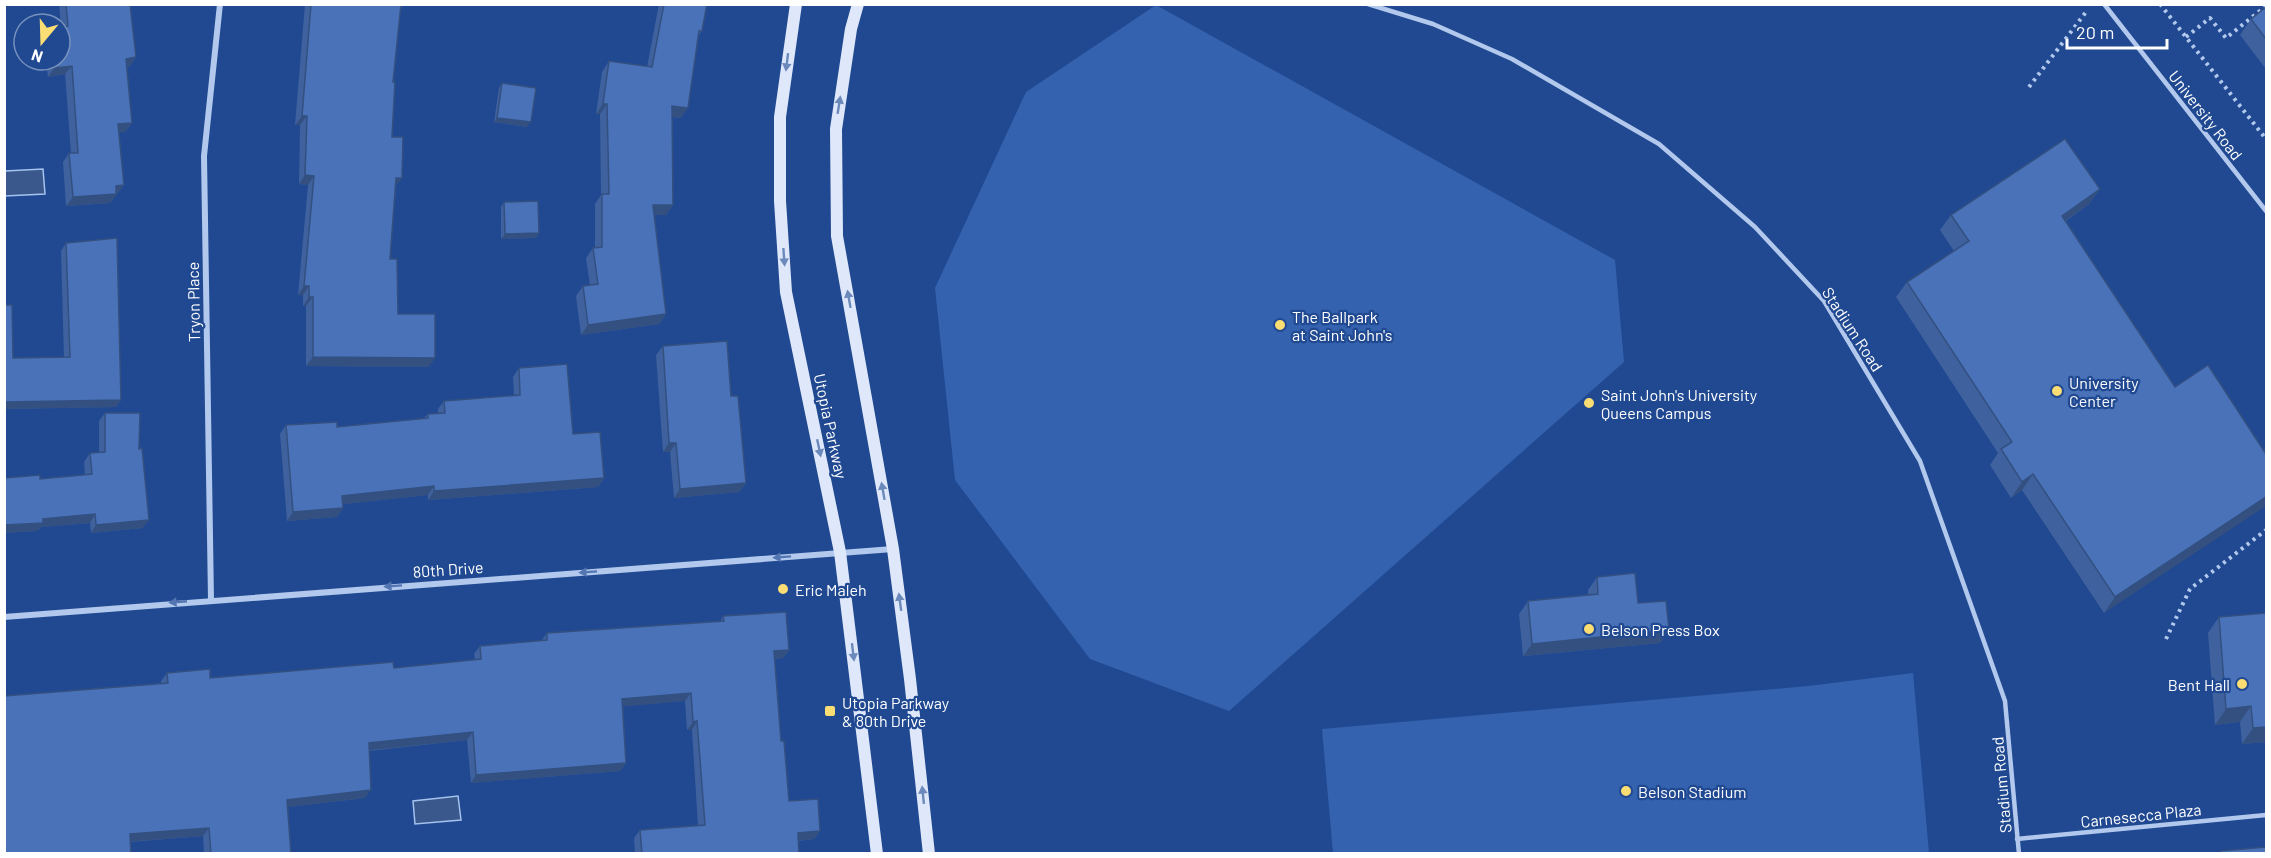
<svg xmlns="http://www.w3.org/2000/svg" width="2271" height="858" font-family="Barlow,sans-serif">
  <style>
    .green { fill: #3462ae }
    .water { fill: #3b588d; stroke: #a5c2ee; stroke-width: 1.5 }
    .lines { fill: none; stroke-linecap: round; stroke-linejoin: round }
    .path { stroke: #b2c8ed; stroke-width: 4; stroke-dasharray: 3 4.5; stroke-linecap: butt }
    .service { stroke: #b2c8ed; stroke-width: 4.5 }
    .minor { stroke: #b2c8ed; stroke-width: 6 }
    .secondary { stroke: #dee8fa; stroke-width: 12 }
    .wall { fill: #3f629e }
    .shaded-wall { fill: #335081 }
    .building { fill: #4972b8; stroke: #335081; stroke-width: 1.5 }
    .oneway { fill: #6c89bb }
    .oneway2 { fill: #5375b1 }
    .poi-dot { fill: #fadd73; stroke: #204991; stroke-width: 2 }
    .labels { text-anchor: middle; dominant-baseline: central; stroke-width: 4.5; stroke-linejoin: round; paint-order: stroke }
    .street-label { font-size: 16px; fill: #fff; stroke: #204991 }
    .poi-label { font-size: 16px; fill: #fff; stroke: #204991; text-anchor: start }
  </style>
  <rect width="100%" height="100%" fill="#204991"/>
  <g class="green">
    <polygon points="1156,5 1615,260 1624,362 1229,711 1090,659 955,480 935,288 1026,92"/>
    <polygon points="1913,673 1929,853 1333,853 1322,729 1808,686"/>
  </g>
  <g class="water">
    <polygon points="43,169 45,194 5,196 5,171"/>
    <polygon points="458,796 461,820 415,824 413,801"/>
  </g>
  <g class="lines">
    <g class="path">
      <polyline points="2160,4 2266,139"/>
      <polyline points="2186,37 2210,18 2226,38 2266,6"/>
      <polyline points="2029,87 2086,12"/>
      <polyline points="2166,639 2190,589 2266,530"/>
    </g>
    <g class="service">
      <polyline points="1368,4 1433,24 1512,59 1659,144 1755,227 1824,301 1920,461 2005,701 2019,854"/>
      <polyline points="2104,4 2266,211"/>
      <polyline points="2017,839 2266,815"/>
    </g>
    <g class="minor">
      <polyline points="211,600 204,156 220,4"/>
      <polyline points="4,617 893,549"/>
    </g>
    <g class="secondary">
      <polyline points="796,4 780,117 780,201 786,292 840,552 877,854"/>
      <polyline points="858,4 851,29 836,129 837,236 893,549 910,679 929,854"/>
    </g>
  </g>
  <g class="wall">
    <polygon points="59,4 130,4 136,57 130,66 127,67 132,123 125,132 119,132 124,185 110,203 66,206 63,162 69,153 71,153 65,74 48,77 47,69 39,71 38,60 60,60 61,27"/>
    <polygon points="305,4 404,4 400,11 393,82 392,137 396,187 390,259 398,314 429,367 306,366 306,306 303,306 303,295 298,295 308,185 299,184 300,125 295,125"/>
    <polygon points="659,4 707,4 702,31 698,36 681,118 672,117 673,205 666,215 654,215 666,314 659,324 581,335 576,296 583,286 590,285 586,258 593,248 595,247 595,204 601,195 600,114 596,114 602,72 609,61 647,67"/>
    <polygon points="2266,7 2266,69 2240,35 2251,19"/>
    <polygon points="502,83 527,127 494,122 499,88"/>
    <polygon points="2100,189 2089,204 2066,221 2175,387 2266,454 2104,613 2022,490 2011,498 1990,465 1998,453 1896,297 1907,282 1954,251 1940,230 1951,215"/>
    <polygon points="504,202 539,233 536,238 501,239 501,207"/>
    <polygon points="66,243 121,400 116,407 4,409 4,305 13,358 64,357 61,251"/>
    <polygon points="663,346 731,396 746,483 739,492 674,498 670,452 663,452 656,355"/>
    <polygon points="519,368 573,434 604,478 598,487 428,500 428,495 343,504 343,508 337,517 287,521 280,434 286,425 337,427 424,418 428,414 438,413 438,409 444,401 514,396 513,377"/>
    <polygon points="105,413 143,528 91,533 90,523 41,527 37,531 4,533 4,464 5,478 40,479 85,475 84,462 90,453 99,453 99,421"/>
    <polygon points="1597,577 1638,603 1669,630 1660,643 1523,656 1519,614 1528,601 1588,595 1588,590"/>
    <polygon points="2266,613 2266,742 2242,744 2240,722 2215,725 2208,633 2219,617"/>
    <polygon points="723,616 789,650 783,658 774,659 781,741 789,801 820,831 814,839 798,841 799,854 635,854 634,838 640,830 698,826 692,730 687,730 685,701 623,706 626,763 620,771 471,783 467,740 370,751 365,798 288,807 291,854 204,854 203,836 130,842 4,854 161,683 161,681 167,673 210,678 394,668 475,660 474,654 480,646 541,641 547,633 720,622"/>
  </g>
  <g class="shaded-wall">
    <polygon points="136,57 130,66 120,68 126,59"/>
    <polygon points="54,60 47,69 39,71 45,62"/>
    <polygon points="72,66 65,74 48,77 54,68"/>
    <polygon points="603,104 607,104 600,114 596,114"/>
    <polygon points="672,106 688,108 681,118 665,116"/>
    <polygon points="302,116 307,116 300,125 295,125"/>
    <polygon points="497,118 531,122 527,127 494,122"/>
    <polygon points="132,123 125,132 112,133 118,124"/>
    <polygon points="305,175 314,176 308,185 299,184"/>
    <polygon points="396,178 402,178 395,187"/>
    <polygon points="124,185 110,203 66,206 73,197 116,186"/>
    <polygon points="2100,189 2089,204 2051,231 2062,216"/>
    <polygon points="653,205 673,205 666,215 646,215"/>
    <polygon points="539,233 536,238 501,239 505,234"/>
    <polygon points="304,286 309,286 303,295 298,295"/>
    <polygon points="309,297 313,297 306,306 303,306"/>
    <polygon points="666,314 659,324 581,335 588,325"/>
    <polygon points="313,357 435,358 429,367 306,366"/>
    <polygon points="121,400 116,407 4,409 4,402"/>
    <polygon points="669,443 676,443 670,452 663,452"/>
    <polygon points="2033,474 2022,490 2011,498 2022,482"/>
    <polygon points="604,478 598,487 428,500 434,491"/>
    <polygon points="746,483 739,492 674,498 680,489"/>
    <polygon points="434,486 428,495 336,505 342,496"/>
    <polygon points="2266,497 2266,506 2104,613 2115,597"/>
    <polygon points="343,508 337,517 287,521 293,512"/>
    <polygon points="95,514 90,523 41,527 37,531 4,533 4,525 43,519"/>
    <polygon points="149,520 143,528 91,533 96,525"/>
    <polygon points="1669,630 1660,643 1523,656 1532,644"/>
    <polygon points="789,650 783,658 768,659 774,651"/>
    <polygon points="691,693 685,701 617,707 622,699"/>
    <polygon points="2251,706 2240,722 2215,725 2226,709"/>
    <polygon points="697,721 692,730 687,730 693,722"/>
    <polygon points="2266,727 2266,742 2242,744 2253,728"/>
    <polygon points="473,732 467,740 363,751 369,743"/>
    <polygon points="626,763 620,771 471,783 476,775"/>
    <polygon points="371,790 365,798 281,808 287,800"/>
    <polygon points="209,828 203,836 124,842 130,834"/>
    <polygon points="820,831 814,839 792,841 798,833"/>
  </g>
  <g class="building">
    <polygon points="66,4 130,4 136,57 126,59 132,123 118,124 124,185 116,186 116,194 73,197 69,153 78,153 72,66 54,68 54,60 45,62 45,60 60,60 60,27 68,26"/>
    <polygon points="311,4 401,4 393,82 395,82 392,137 403,137 402,178 396,178 390,259 397,259 398,314 435,314 435,358 313,357 313,297 309,297 309,286 304,286 314,176 305,175 307,116 302,116"/>
    <polygon points="664,4 707,4 702,31 699,31 688,108 672,106 673,205 653,205 666,314 588,325 583,286 598,284 593,248 602,247 602,194 609,194 607,104 603,104 609,61 652,67"/>
    <polygon points="2266,7 2266,39 2251,19"/>
    <polygon points="502,83 536,88 531,122 497,118"/>
    <polygon points="2065,139 2100,189 2062,216 2175,387 2208,365 2266,454 2266,497 2115,597 2033,474 2022,482 2001,449 2012,442 1907,282 1969,241 1951,215"/>
    <polygon points="538,201 539,233 505,234 504,202"/>
    <polygon points="117,238 121,400 4,402 4,305 12,305 13,358 70,357 66,243"/>
    <polygon points="727,341 731,396 738,396 746,483 680,489 676,443 669,443 663,346"/>
    <polygon points="567,364 573,434 600,432 604,478 434,491 434,486 342,496 343,508 293,512 286,425 337,422 337,427 428,418 428,414 445,413 444,401 520,395 519,368"/>
    <polygon points="105,413 140,413 139,449 142,448 149,520 96,525 95,514 43,519 43,523 4,525 4,464 5,478 40,475 40,479 92,474 90,453 105,452"/>
    <polygon points="1635,573 1638,603 1666,601 1669,630 1532,644 1528,601 1598,594 1597,577"/>
    <polygon points="786,612 789,650 774,651 781,741 784,741 789,801 818,799 820,831 798,833 799,854 642,854 640,830 705,825 697,721 693,722 691,693 622,699 626,763 476,775 473,732 369,743 371,790 287,800 291,854 211,854 209,828 130,834 131,854 4,854 4,696 168,683 167,673 210,669 210,678 393,662 394,668 481,659 480,646 547,640 547,633 724,621 723,616"/>
    <polygon points="2266,613 2266,727 2253,728 2251,706 2226,709 2219,617"/>
    <polygon points="2266,847 2266,854 2221,854 2221,851"/>
  </g>
  <defs><path id="oneway-solid" d="M-6-.8H1V-3.2L6.5 0L1 3.2V.8H-6Z" transform="scale(1.5)"/></defs>
  <g class="oneway">
    <use href="#oneway-solid" transform="translate(787 62) rotate(97)"/>
    <use href="#oneway-solid" transform="translate(839 105) rotate(-81)"/>
    <use href="#oneway-solid" transform="translate(784 257) rotate(86)"/>
    <use href="#oneway-solid" transform="translate(849 299) rotate(-100)"/>
    <use href="#oneway-solid" transform="translate(819 448) rotate(78)"/>
    <use href="#oneway-solid" transform="translate(883 491) rotate(-100)"/>
    <use href="#oneway-solid" transform="translate(900 602) rotate(-98)"/>
    <use href="#oneway-solid" transform="translate(853 652) rotate(83)"/>
    <use href="#oneway-solid" transform="translate(923 795) rotate(-96)"/>
  </g>
  <g class="oneway2">
    <use href="#oneway-solid" transform="translate(782 557) rotate(176)"/>
    <use href="#oneway-solid" transform="translate(588 572) rotate(176)"/>
    <use href="#oneway-solid" transform="translate(393 586) rotate(176)"/>
    <use href="#oneway-solid" transform="translate(178 602) rotate(175)"/>
  </g>
  <g class="poi-dot">
    <circle cx="1280" cy="325" r="6"/>
    <circle cx="2057" cy="391" r="6"/>
    <circle cx="1589" cy="403" r="6"/>
    <circle cx="783" cy="589" r="6"/>
    <circle cx="1589" cy="629" r="6"/>
    <circle cx="2242" cy="684" r="6"/>
    <rect x="824" y="705" width="12" height="12" rx="3"/>
    <circle cx="1626" cy="791" r="6"/>
  </g>
  <g class="labels">
    <g class="street-label">
      <text transform="translate(2206 115) rotate(52)">University Road</text>
      <text transform="translate(193 302) rotate(-91)">Tryon Place</text>
      <text transform="translate(1853 329) rotate(57)">Stadium Road</text>
      <text transform="translate(831 426) rotate(78)">Utopia Parkway</text>
      <text transform="translate(448 569) rotate(-4)">80th Drive</text>
      <text transform="translate(2001 785) rotate(-95)">Stadium Road</text>
      <text transform="translate(2141 815) rotate(-6)">Carnesecca Plaza</text>
    </g>
    <g class="poi-label">
      <text x="1292" y="316">The Ballpark<tspan x="1292" dy="18">at Saint John's</tspan></text>
      <text x="2069" y="382">University<tspan x="2069" dy="18">Center</tspan></text>
      <text x="1601" y="394">Saint John's University<tspan x="1601" dy="18">Queens Campus</tspan></text>
      <text x="795" y="589">Eric Maleh</text>
      <text x="1601" y="629">Belson Press Box</text>
      <text x="2230" y="684" text-anchor="end">Bent Hall</text>
      <text x="842" y="702">Utopia Parkway<tspan x="842" dy="18">&amp; 80th Drive</tspan></text>
      <text x="1638" y="791">Belson Stadium</text>
    </g>
  </g>
  <rect width="2271" height="858" fill="none" stroke="#ffffff" stroke-width="12"/>
  <g transform="translate(42 42) rotate(199)"><circle r="28" fill="#204991" stroke="#7992bd" stroke-width="1.5"/>
  <path d="M0-4.5L10 22L0 15L-10 22Z" fill="#fadd73"/>
  <text y="-9" font-size="16" font-weight="bold" text-anchor="middle" fill="#ffffff">N</text>
  </g>
  <path d="M2067 39v9h100v-9" fill="none" stroke="#ffffff" stroke-width="3"/>
  <text x="2076" y="39" font-size="18" fill="#ffffff" stroke="#204991" stroke-width="4.5" paint-order="stroke">20 m</text>
</svg>
